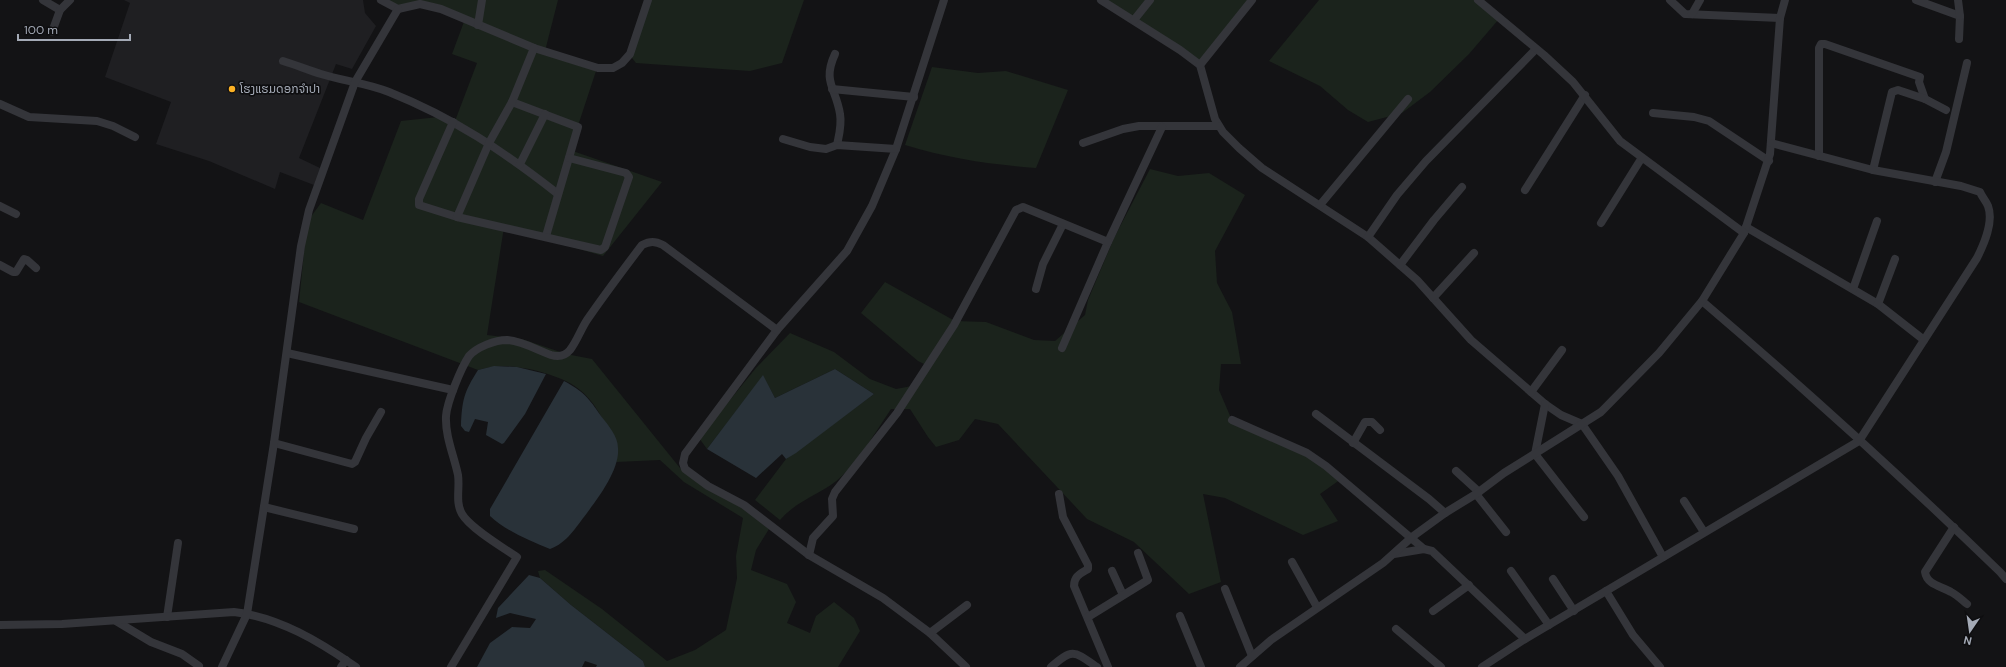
<svg xmlns="http://www.w3.org/2000/svg" width="2006" height="667" font-family="'DM Sans','Noto Sans Lao',sans-serif">
  <style>
    .built { fill: #1f1f22 }
    .green { fill: #1b231c }
    .water { fill: #293239 }
    .lines { fill: none; stroke-linecap: round; stroke-linejoin: round }
    .minor { stroke: #34353a; stroke-width: 8 }
    .poi-dot { fill: #fcb124; stroke: #0e0e10; stroke-width: 1.5 }
    .labels { text-anchor: middle; dominant-baseline: central; stroke-width: 3.5; stroke-linejoin: round; paint-order: stroke }
    .poi-label { font-size: 12px; fill: #a4aab6; stroke: #0e0e10; text-anchor: start }
  </style>
  <rect width="100%" height="100%" fill="#131315"/>
  <polygon class="built" points="124,0 363,0 365,13 376,26 352,69 336,64 299,158 320,168 314,185 280,172 275,189 209,161 156,144 171,102 105,77 130,3"/>
  <g class="green">
    <path d="M382 0H558L545 51 597 68 570 150 662 182 603 256 504 227 487 335 522 339 566 354 592 359 680 468 749 511 769 529 756 550 751 570 787 584 796 602 787 623 810 633 816 616 834 602 854 618 860 631 838 667H645L643 661 571 605 540 578 538 571 545 570 602 609 667 661 695 650 726 630 737 578 736 556 743 518 684 482 660 460 616 462 618 448C607 429 598 404 580 390 563 375 515 363 493 367 488 367 483 369 478 370L299 302 307 222 321 203 363 220 401 121 439 117 455 121 477 63 452 54 465 19 420 4 396 8Z"/>
    <polygon points="647,0 804,0 782,63 750,71 636,63 628,53"/>
    <polygon points="1097,0 1255,0 1199,67"/>
    <polygon points="1319,0 1476,0 1499,19 1469,54 1430,92 1402,113 1368,122 1348,110 1320,86 1269,61"/>
    <path d="M932 67 978 73 1006 71 1068 90 1036 168C988 164 951 159 905 145Z"/>
    <path d="M1150 169 1178 176 1209 173 1245 195 1215 251 1217 283 1232 312 1241 364H1221L1219 390 1231 418 1297 448 1341 479 1320 494 1338 521 1303 535 1225 498 1203 494 1221 582 1189 594 1134 542 1087 519 998 424 975 419 959 440 936 447 928 437 910 409H891C876 431 861 458 842 476 823 494 798 499 780 520L755 500 786 459 874 394 835 369 775 398 763 376 707 449 699 438 756 368 790 333 834 352 870 379 896 389 912 386 924 364 918 361 861 313 885 282 955 321 986 322 1034 340 1055 341 1085 315 1088 300 1114 238Z"/>
  </g>
  <g class="water">
    <path d="M494 366 517 367 546 374 525 414 504 443 502 444 486 435 488 422 475 419 469 432 465 431 461 426C462 400 464 392 478 370Z"/>
    <polygon points="835,369 874,394 796,453 786,459 782,454 756,478 707,449 763,375 775,398"/>
    <path d="M564 381C583 391 589 398 601 416 608 425 618 436 618 448 620 469 599 497 587 513 576 527 567 543 550 549 530 541 506 531 490 516V509Z"/>
    <polygon points="529,575 540,578 571,605 643,661 645,667 596,667 597,665 585,661 582,667 477,667 490,643 512,627 530,628 536,619 510,613 496,618 498,608"/>
  </g>
  <g class="lines">
    <g class="minor">
      <polyline points="43,0 60,10"/>
      <polyline points="381,0 398,9 420,4 441,9 534,48 598,68 613,68 622,63 630,54 648,0"/>
      <polyline points="944,0 896,149 872,206 847,251 777,330 685,454 683,463 685,469 708,486 744,505 809,555 883,598 930,633 966,667"/>
      <polyline points="1101,0 1180,50 1200,65 1215,119 1223,132 1239,148 1262,168 1368,237 1417,280 1471,340 1545,404 1561,415 1582,424 1618,476 1663,557"/>
      <polyline points="1670,0 1685,14 1780,18"/>
      <polyline points="1916,0 1960,16 1959,39"/>
      <polyline points="1958,0 1960,16"/>
      <polyline points="1692,14 1700,0"/>
      <polyline points="1134,20 1150,0"/>
      <polyline points="478,25 482,0"/>
      <polyline points="52,32 60,10 70,0"/>
      <path d="M835 54C822 82 836 88 840 114 842 125 839 135 837 145"/>
      <path d="M283 61C296 65 308 70 321 74 343 81 367 83 389 92 454 118 503 151 558 194"/>
      <polyline points="1200,65 1252,0"/>
      <polyline points="832,89 914,97"/>
      <polyline points="512,102 578,127 546,236"/>
      <polyline points="0,104 29,117 97,121 113,126 135,137"/>
      <polyline points="1653,113 1694,117 1709,121 1769,161"/>
      <polyline points="453,122 419,199 419,205 457,217 601,250 605,247 629,177 626,173 569,158"/>
      <polyline points="783,139 810,147 826,149 837,145 896,149"/>
      <polyline points="1083,143 1123,129 1139,126 1218,126"/>
      <polyline points="1819,156 1819,48 1821,44 1825,44 1920,77 1919,82 1925,99 1946,110"/>
      <polyline points="520,164 545,114"/>
      <polyline points="1873,170 1892,92 1898,90 1925,99"/>
      <polyline points="1935,182 1946,152 1967,63"/>
      <polyline points="1525,190 1585,95"/>
      <polyline points="1320,205 1408,99"/>
      <polyline points="0,206 16,214"/>
      <polyline points="457,217 489,143 512,102 534,48"/>
      <polyline points="1601,223 1641,159"/>
      <polyline points="1746,227 1878,304 1924,340"/>
      <polyline points="1744,233 1770,154 1780,18 1785,0"/>
      <polyline points="1368,237 1397,195 1426,161 1536,49"/>
      <polyline points="0,265 13,272 16,272 24,259 27,260 36,268"/>
      <polyline points="1400,265 1434,220 1462,187"/>
      <polyline points="1036,289 1043,264 1063,224"/>
      <polyline points="1853,289 1877,221"/>
      <polyline points="1433,298 1474,253"/>
      <path d="M1702 301C1804 388 1904 479 2000 572L2006 579"/>
      <polyline points="1878,304 1895,259"/>
      <polyline points="1062,348 1108,242 1162,127"/>
      <polyline points="287,353 453,390"/>
      <polyline points="1531,392 1562,350"/>
      <polyline points="1545,404 1535,454 1584,517"/>
      <polyline points="1316,414 1429,499 1445,513"/>
      <polyline points="1232,420 1307,453 1326,466 1424,549"/>
      <polyline points="274,443 352,464 355,462 366,438 381,412"/>
      <polyline points="1353,443 1365,422 1372,422 1380,430"/>
      <polyline points="1456,471 1479,492"/>
      <path d="M1059 494 1063 517 1088 565V569C1080 574 1074 576 1074 586L1108 667"/>
      <polyline points="1476,494 1506,532"/>
      <polyline points="1684,501 1704,532"/>
      <polyline points="264,507 354,529"/>
      <path d="M1954 527 1925 572C1927 585 1941 586 1951 592 1957 595 1962 600 1967 604"/>
      <polyline points="1394,554 1424,549 1432,551 1525,639"/>
      <polyline points="809,555 813,538 833,516 832,499 835,492 897,413 954,325 1016,210 1023,207 1108,242"/>
      <polyline points="1292,562 1317,607"/>
      <polyline points="1112,571 1123,595"/>
      <polyline points="1511,571 1549,625"/>
      <polyline points="1553,579 1574,611"/>
      <polyline points="1225,589 1252,656"/>
      <polyline points="1606,591 1633,635 1660,667"/>
      <polyline points="1433,611 1469,585"/>
      <polyline points="1180,616 1201,667"/>
      <polyline points="167,617 178,543"/>
      <polyline points="1088,617 1148,580 1138,553"/>
      <polyline points="116,621 151,642 182,654 199,666"/>
      <path d="M0 625 62 624 234 612C279 617 320 642 356 667"/>
      <polyline points="1396,629 1441,667"/>
      <polyline points="930,633 967,605"/>
      <polyline points="222,667 247,614 274,443 301,246 309,210 355,82 398,9"/>
      <polyline points="341,667 346,660"/>
      <path d="M451 667 517 557C502 547 470 528 462 514 455 502 460 488 458 475 454 456 445 436 446 416 447 402 461 368 469 356 477 347 495 340 507 340 522 341 537 350 551 355 558 357 565 356 570 350 577 341 581 329 587 320 605 294 623 270 642 245 650 241 655 241 663 245L777 330"/>
      <path d="M1051 667C1073 648 1074 651 1097 667"/>
      <polyline points="1240,667 1271,640 1383,563 1412,537 1445,513 1476,494 1504,473 1601,412 1659,353 1702,301 1744,233 1620,141 1573,82 1544,55 1478,0"/>
      <path d="M1482 667 1525 639 1859 441 1977 258C1984 244 1994 222 1988 206 1986 201 1982 197 1980 192L1961 186 1873 170 1771 143"/>
    </g>
  </g>
  <circle class="poi-dot" cx="232" cy="89" r="4"/>
  <g class="labels">
    <g class="poi-label">
      <text x="240" y="89">ໂຮງແຮມດອກຈຳປາ</text>
    </g>
  </g>
  <g transform="translate(1970 631) rotate(193)" stroke="#0e0e10" stroke-width="3" paint-order="stroke">
  <path d="M0-3L7 15L0 10L-7 15Z" fill="#a4aab6"/>
  <text y="-6" font-size="11" font-weight="bold" text-anchor="middle" fill="#a4aab6">N</text>
  </g>
  <path d="M18 34v6h112v-6" fill="none" stroke="#a4aab6" stroke-width="2"/>
  <text x="24" y="34" font-size="12" fill="#a4aab6" stroke="#0e0e10" stroke-width="3" paint-order="stroke">100 m</text>
</svg>
